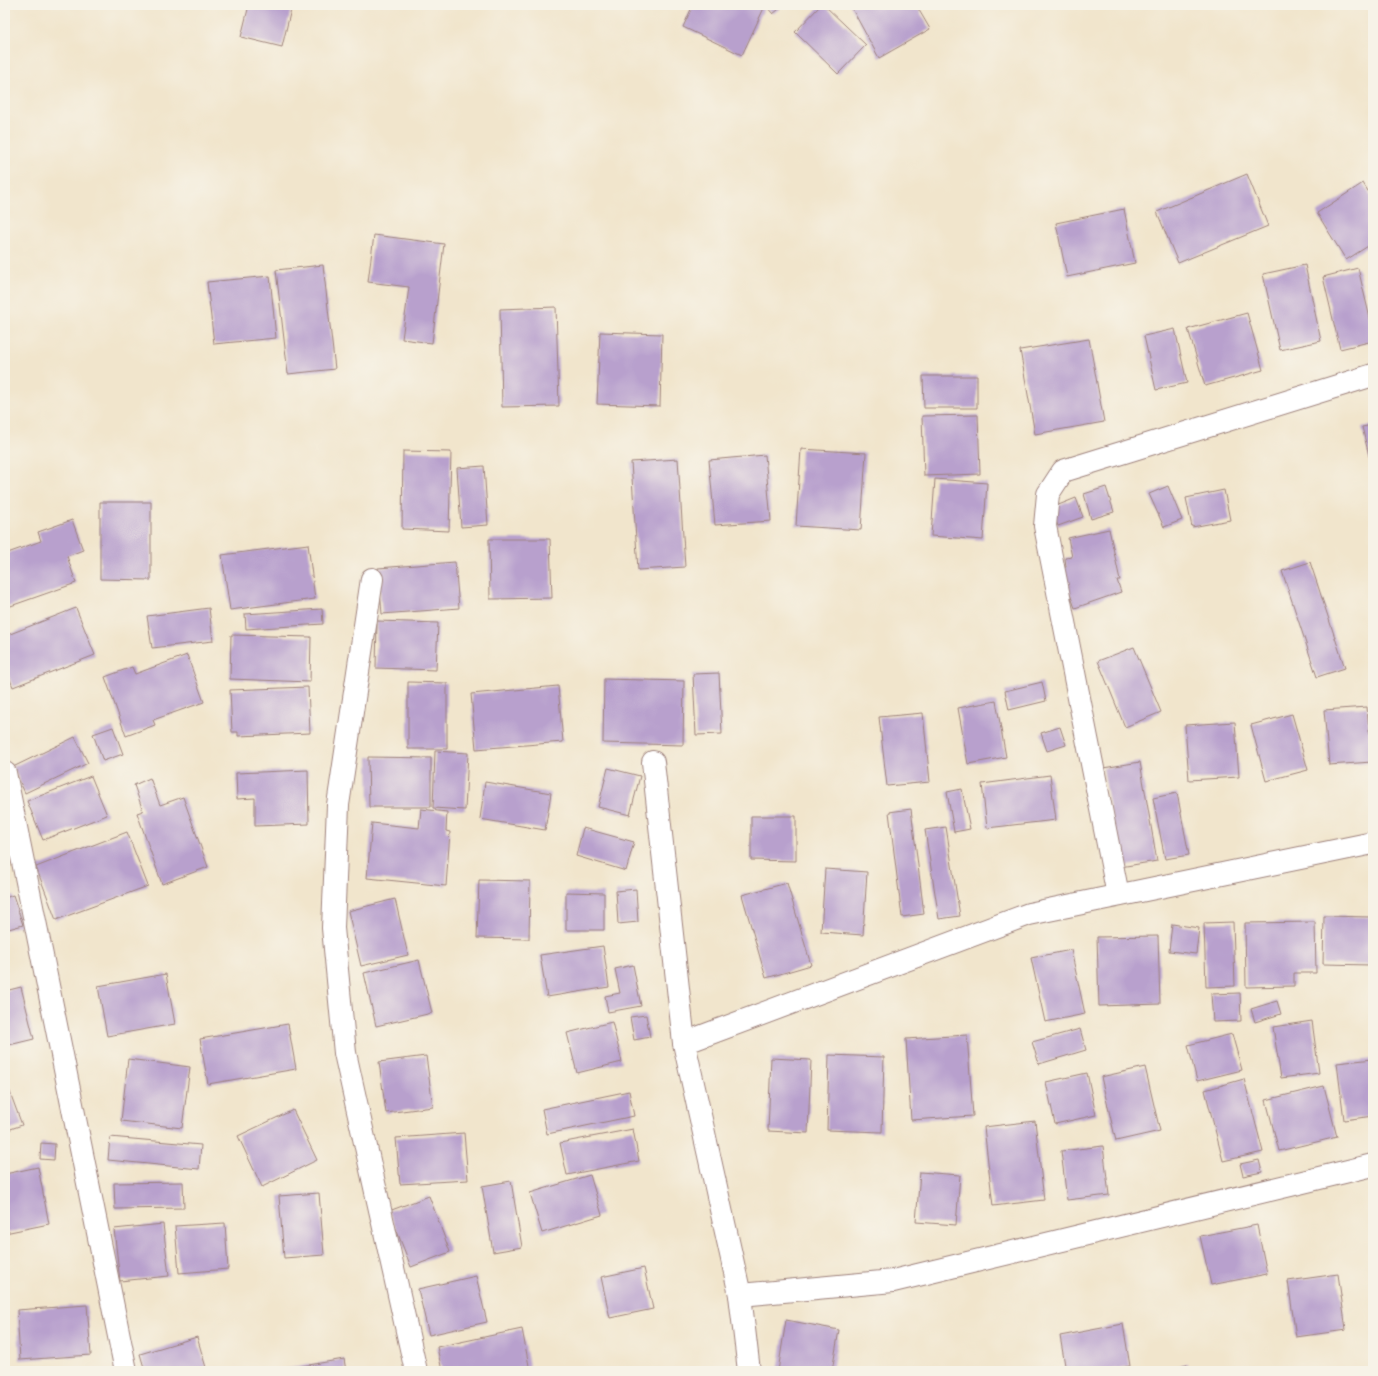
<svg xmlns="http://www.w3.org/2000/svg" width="1378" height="1376" font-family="'Old Standard TT',serif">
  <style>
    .building { fill: #b8a0cd }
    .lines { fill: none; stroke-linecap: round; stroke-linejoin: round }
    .street-casing { stroke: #9e827c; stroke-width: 24 }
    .street { stroke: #fff; stroke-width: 22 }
  </style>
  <rect width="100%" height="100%" fill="#f7f3e8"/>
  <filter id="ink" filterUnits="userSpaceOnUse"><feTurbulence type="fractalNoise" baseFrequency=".025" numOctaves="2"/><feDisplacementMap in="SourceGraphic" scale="8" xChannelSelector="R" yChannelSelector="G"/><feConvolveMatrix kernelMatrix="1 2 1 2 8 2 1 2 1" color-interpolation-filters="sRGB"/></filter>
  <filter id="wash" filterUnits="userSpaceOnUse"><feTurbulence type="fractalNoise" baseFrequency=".012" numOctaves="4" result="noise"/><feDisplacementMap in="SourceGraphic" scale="16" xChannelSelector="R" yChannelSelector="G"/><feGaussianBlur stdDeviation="0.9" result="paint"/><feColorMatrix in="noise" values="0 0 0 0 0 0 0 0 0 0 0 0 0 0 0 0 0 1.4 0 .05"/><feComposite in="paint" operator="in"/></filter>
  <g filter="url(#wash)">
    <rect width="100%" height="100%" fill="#f1e5cc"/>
    <g id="blocks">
      <g class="building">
        <polygon points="249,5 292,5 282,47 241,37"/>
        <polygon points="693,5 758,5 764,8 742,55 683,27"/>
        <polygon points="765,5 784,5 773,14"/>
        <polygon points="821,5 824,5 866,45 838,74 795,32"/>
        <polygon points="850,5 916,5 930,29 879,58"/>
        <polygon points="1247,174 1268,226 1178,263 1157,212"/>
        <polygon points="1363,183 1373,199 1373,243 1346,260 1317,213"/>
        <polygon points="1124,209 1135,263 1067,277 1056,223"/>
        <polygon points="374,235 444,244 432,343 402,339 409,287 368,282"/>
        <polygon points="323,265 335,369 288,374 276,270"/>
        <polygon points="1305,265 1321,341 1280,350 1263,274"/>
        <polygon points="1358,268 1373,331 1373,341 1340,349 1323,277"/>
        <polygon points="270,276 276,338 214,344 207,282"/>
        <polygon points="556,307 559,406 502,407 500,309"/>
        <polygon points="1247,313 1263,370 1205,386 1188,329"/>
        <polygon points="1175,329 1187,383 1156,390 1144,336"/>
        <polygon points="600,332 662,334 660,406 597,404"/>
        <polygon points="1089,339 1104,422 1035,434 1020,350"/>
        <polygon points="923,376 977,376 977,408 924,408"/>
        <polygon points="978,415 980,474 924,476 922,416"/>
        <polygon points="1373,425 1373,468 1372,468 1362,427"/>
        <polygon points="801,449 866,453 861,530 796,526"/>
        <polygon points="403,451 451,452 449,531 402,529"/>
        <polygon points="765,455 771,521 715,525 709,460"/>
        <polygon points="678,459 685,567 638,570 631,462"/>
        <polygon points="484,466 488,525 461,527 457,468"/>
        <polygon points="935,479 987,483 983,540 931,536"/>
        <polygon points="1168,486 1182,520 1164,527 1149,494"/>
        <polygon points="1106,487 1114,512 1091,519 1084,494"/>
        <polygon points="1224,490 1230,520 1192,527 1186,498"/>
        <polygon points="1076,498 1083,517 1058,526 1051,508"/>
        <polygon points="100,502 151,502 151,580 100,579"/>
        <polygon points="72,520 83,550 67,556 76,583 5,608 5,554 41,541 38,532"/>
        <polygon points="1109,529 1120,580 1117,580 1121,592 1075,608 1061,569 1066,567 1065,558 1072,557 1068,538"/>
        <polygon points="489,539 550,539 552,598 490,599"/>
        <polygon points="308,544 315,599 230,610 222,555"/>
        <polygon points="455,562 459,608 382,614 378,568"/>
        <polygon points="1310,562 1345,668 1317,677 1282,571"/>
        <polygon points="76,608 95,655 13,687 5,667 5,636"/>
        <polygon points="209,608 213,641 152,648 147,616"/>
        <polygon points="322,609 323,624 246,629 245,614"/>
        <polygon points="377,621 438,623 436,670 376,668"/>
        <polygon points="231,635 311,637 310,682 230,679"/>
        <polygon points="1134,647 1161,712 1125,727 1098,661"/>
        <polygon points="187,655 204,702 153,720 155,725 126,736 105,677 132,667 135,674"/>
        <polygon points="719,673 722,734 696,735 693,674"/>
        <polygon points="604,679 684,681 683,745 603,743"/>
        <polygon points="408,682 447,683 447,749 408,749"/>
        <polygon points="1042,682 1046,701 1009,710 1005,691"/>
        <polygon points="558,686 563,742 476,749 471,694"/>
        <polygon points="308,687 310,733 238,736 238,732 232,732 230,690"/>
        <polygon points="996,701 1006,757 968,764 958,708"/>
        <polygon points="1367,707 1372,762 1329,765 1324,710"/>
        <polygon points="923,713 930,782 887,786 879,717"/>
        <polygon points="1292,714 1308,770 1266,781 1251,725"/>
        <polygon points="1235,722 1239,777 1189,780 1185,725"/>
        <polygon points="113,727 123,754 103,761 93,734"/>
        <polygon points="1060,727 1066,745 1047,751 1041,733"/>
        <polygon points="75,737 88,763 25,793 13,767"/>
        <polygon points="435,751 468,753 465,810 433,808"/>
        <polygon points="368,757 431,758 431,807 369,807"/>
        <polygon points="1140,762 1157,861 1120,867 1103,768"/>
        <polygon points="608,768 640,776 630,815 598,807"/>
        <polygon points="308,770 309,824 255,826 255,798 237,799 236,773"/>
        <polygon points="1050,775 1056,820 987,828 982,784"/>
        <polygon points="91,776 107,815 43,840 27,801"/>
        <polygon points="150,778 160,805 183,797 208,867 162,884 137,813 143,811 134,785"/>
        <polygon points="485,782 551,793 545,830 480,819"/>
        <polygon points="962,789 970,829 954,832 947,792"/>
        <polygon points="1177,793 1189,855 1165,859 1153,798"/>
        <polygon points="421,809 447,812 446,831 450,832 446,886 367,878 372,823 419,828"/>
        <polygon points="911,809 924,914 902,917 889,812"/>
        <polygon points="751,816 796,816 796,861 751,860"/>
        <polygon points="946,827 960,916 939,919 925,830"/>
        <polygon points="583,828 634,842 626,871 576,856"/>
        <polygon points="127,832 148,886 56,920 36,867"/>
        <polygon points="825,869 867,872 863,935 821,932"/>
        <polygon points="479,880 530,881 529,939 477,938"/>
        <polygon points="787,883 811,965 766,978 742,895"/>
        <polygon points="636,889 638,922 618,924 616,891"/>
        <polygon points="566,892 604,893 604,930 566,930"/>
        <polygon points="13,895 23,925 5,930 5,898"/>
        <polygon points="395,899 408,955 361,966 348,911"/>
        <polygon points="1324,916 1371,917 1371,965 1323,964"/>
        <polygon points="1233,922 1235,986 1206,987 1204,923"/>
        <polygon points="1315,922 1316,973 1294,973 1294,986 1246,987 1245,923"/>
        <polygon points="1172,924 1199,928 1196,954 1169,951"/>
        <polygon points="1158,936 1160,1004 1099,1006 1097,937"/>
        <polygon points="603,946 609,987 547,997 540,955"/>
        <polygon points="1071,950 1085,1014 1045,1022 1031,958"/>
        <polygon points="419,960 432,1013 376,1026 364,973"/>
        <polygon points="633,965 641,1006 608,1012 605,996 620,993 615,969"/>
        <polygon points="166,974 175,1024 107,1036 98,986"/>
        <polygon points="21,987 34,1039 5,1046 5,991"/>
        <polygon points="1240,993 1241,1021 1213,1022 1211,994"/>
        <polygon points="1277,1001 1281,1014 1255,1022 1251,1009"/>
        <polygon points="646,1015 650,1037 634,1040 630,1017"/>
        <polygon points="1312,1021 1319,1073 1281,1078 1273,1027"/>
        <polygon points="612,1022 622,1062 577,1073 567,1033"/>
        <polygon points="288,1024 296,1069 208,1084 200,1039"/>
        <polygon points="1080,1029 1086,1050 1039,1064 1032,1042"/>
        <polygon points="1232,1034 1242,1070 1197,1081 1188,1045"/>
        <polygon points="967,1035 973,1116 911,1120 906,1039"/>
        <polygon points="829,1055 884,1057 882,1132 827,1130"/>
        <polygon points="426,1056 433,1107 386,1113 379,1062"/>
        <polygon points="771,1058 811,1060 808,1133 768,1131"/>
        <polygon points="128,1059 190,1067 182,1128 121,1121"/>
        <polygon points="1373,1059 1373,1116 1344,1120 1337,1063"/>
        <polygon points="1145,1067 1160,1131 1116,1141 1101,1077"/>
        <polygon points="1087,1073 1096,1115 1055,1124 1046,1082"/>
        <polygon points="1244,1079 1263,1152 1223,1161 1205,1090"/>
        <polygon points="1324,1086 1337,1137 1279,1151 1266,1100"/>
        <polygon points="8,1087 22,1125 5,1131 5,1088"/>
        <polygon points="629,1091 634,1116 547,1134 542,1109"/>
        <polygon points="293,1110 317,1160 262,1187 238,1136"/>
        <polygon points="1035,1121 1044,1200 993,1206 984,1127"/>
        <polygon points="633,1129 639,1161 567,1175 560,1143"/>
        <polygon points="464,1133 468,1180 400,1184 396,1138"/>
        <polygon points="110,1137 201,1145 199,1169 108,1160"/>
        <polygon points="41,1143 55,1144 54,1160 40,1159"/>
        <polygon points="1103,1146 1109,1195 1067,1200 1061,1151"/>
        <polygon points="1259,1160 1262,1172 1243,1176 1240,1164"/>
        <polygon points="38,1167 49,1224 5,1233 5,1174"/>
        <polygon points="920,1172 960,1175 956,1225 916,1222"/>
        <polygon points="590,1175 602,1215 542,1233 530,1193"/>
        <polygon points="511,1181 522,1247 493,1252 482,1186"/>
        <polygon points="183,1182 184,1208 115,1209 114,1183"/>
        <polygon points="319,1193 324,1255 284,1258 279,1196"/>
        <polygon points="429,1196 450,1252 411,1267 389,1211"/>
        <polygon points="225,1223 228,1269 179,1273 175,1226"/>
        <polygon points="163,1224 169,1276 120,1281 114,1229"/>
        <polygon points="1257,1225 1267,1274 1211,1285 1200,1236"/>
        <polygon points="644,1268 653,1309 610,1318 601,1277"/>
        <polygon points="1338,1274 1346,1330 1296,1337 1288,1281"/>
        <polygon points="476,1276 487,1322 429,1335 418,1289"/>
        <polygon points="87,1305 91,1355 20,1360 17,1310"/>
        <polygon points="786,1320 839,1330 832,1371 778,1371"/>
        <polygon points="1123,1324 1130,1366 1105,1371 1066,1371 1060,1336"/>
        <polygon points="522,1329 530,1371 442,1371 437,1347"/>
        <polygon points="197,1337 207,1371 145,1371 140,1354"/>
        <polygon points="344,1359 346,1371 279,1371 279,1370"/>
        <polygon points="1187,1364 1188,1371 1162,1371"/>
      </g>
    </g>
  </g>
  <g filter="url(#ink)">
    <use href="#blocks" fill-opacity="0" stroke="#9e827c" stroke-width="1"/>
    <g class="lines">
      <defs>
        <g id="street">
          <polyline points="372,579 338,805 333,928 345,1053 416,1371"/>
          <polyline points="653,762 684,1043 740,1295 749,1371"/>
          <polyline points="5,773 126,1371"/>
          <polyline points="1118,895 1045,526 1048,494 1063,471 1373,375"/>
          <polyline points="684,1043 1029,914 1373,843"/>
          <polyline points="740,1295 893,1281 1373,1165"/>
        </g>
      </defs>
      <use href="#street" class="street-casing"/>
      <use href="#street" class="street"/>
    </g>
  </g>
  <rect width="1378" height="1376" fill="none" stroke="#f7f3e8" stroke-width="20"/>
</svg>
